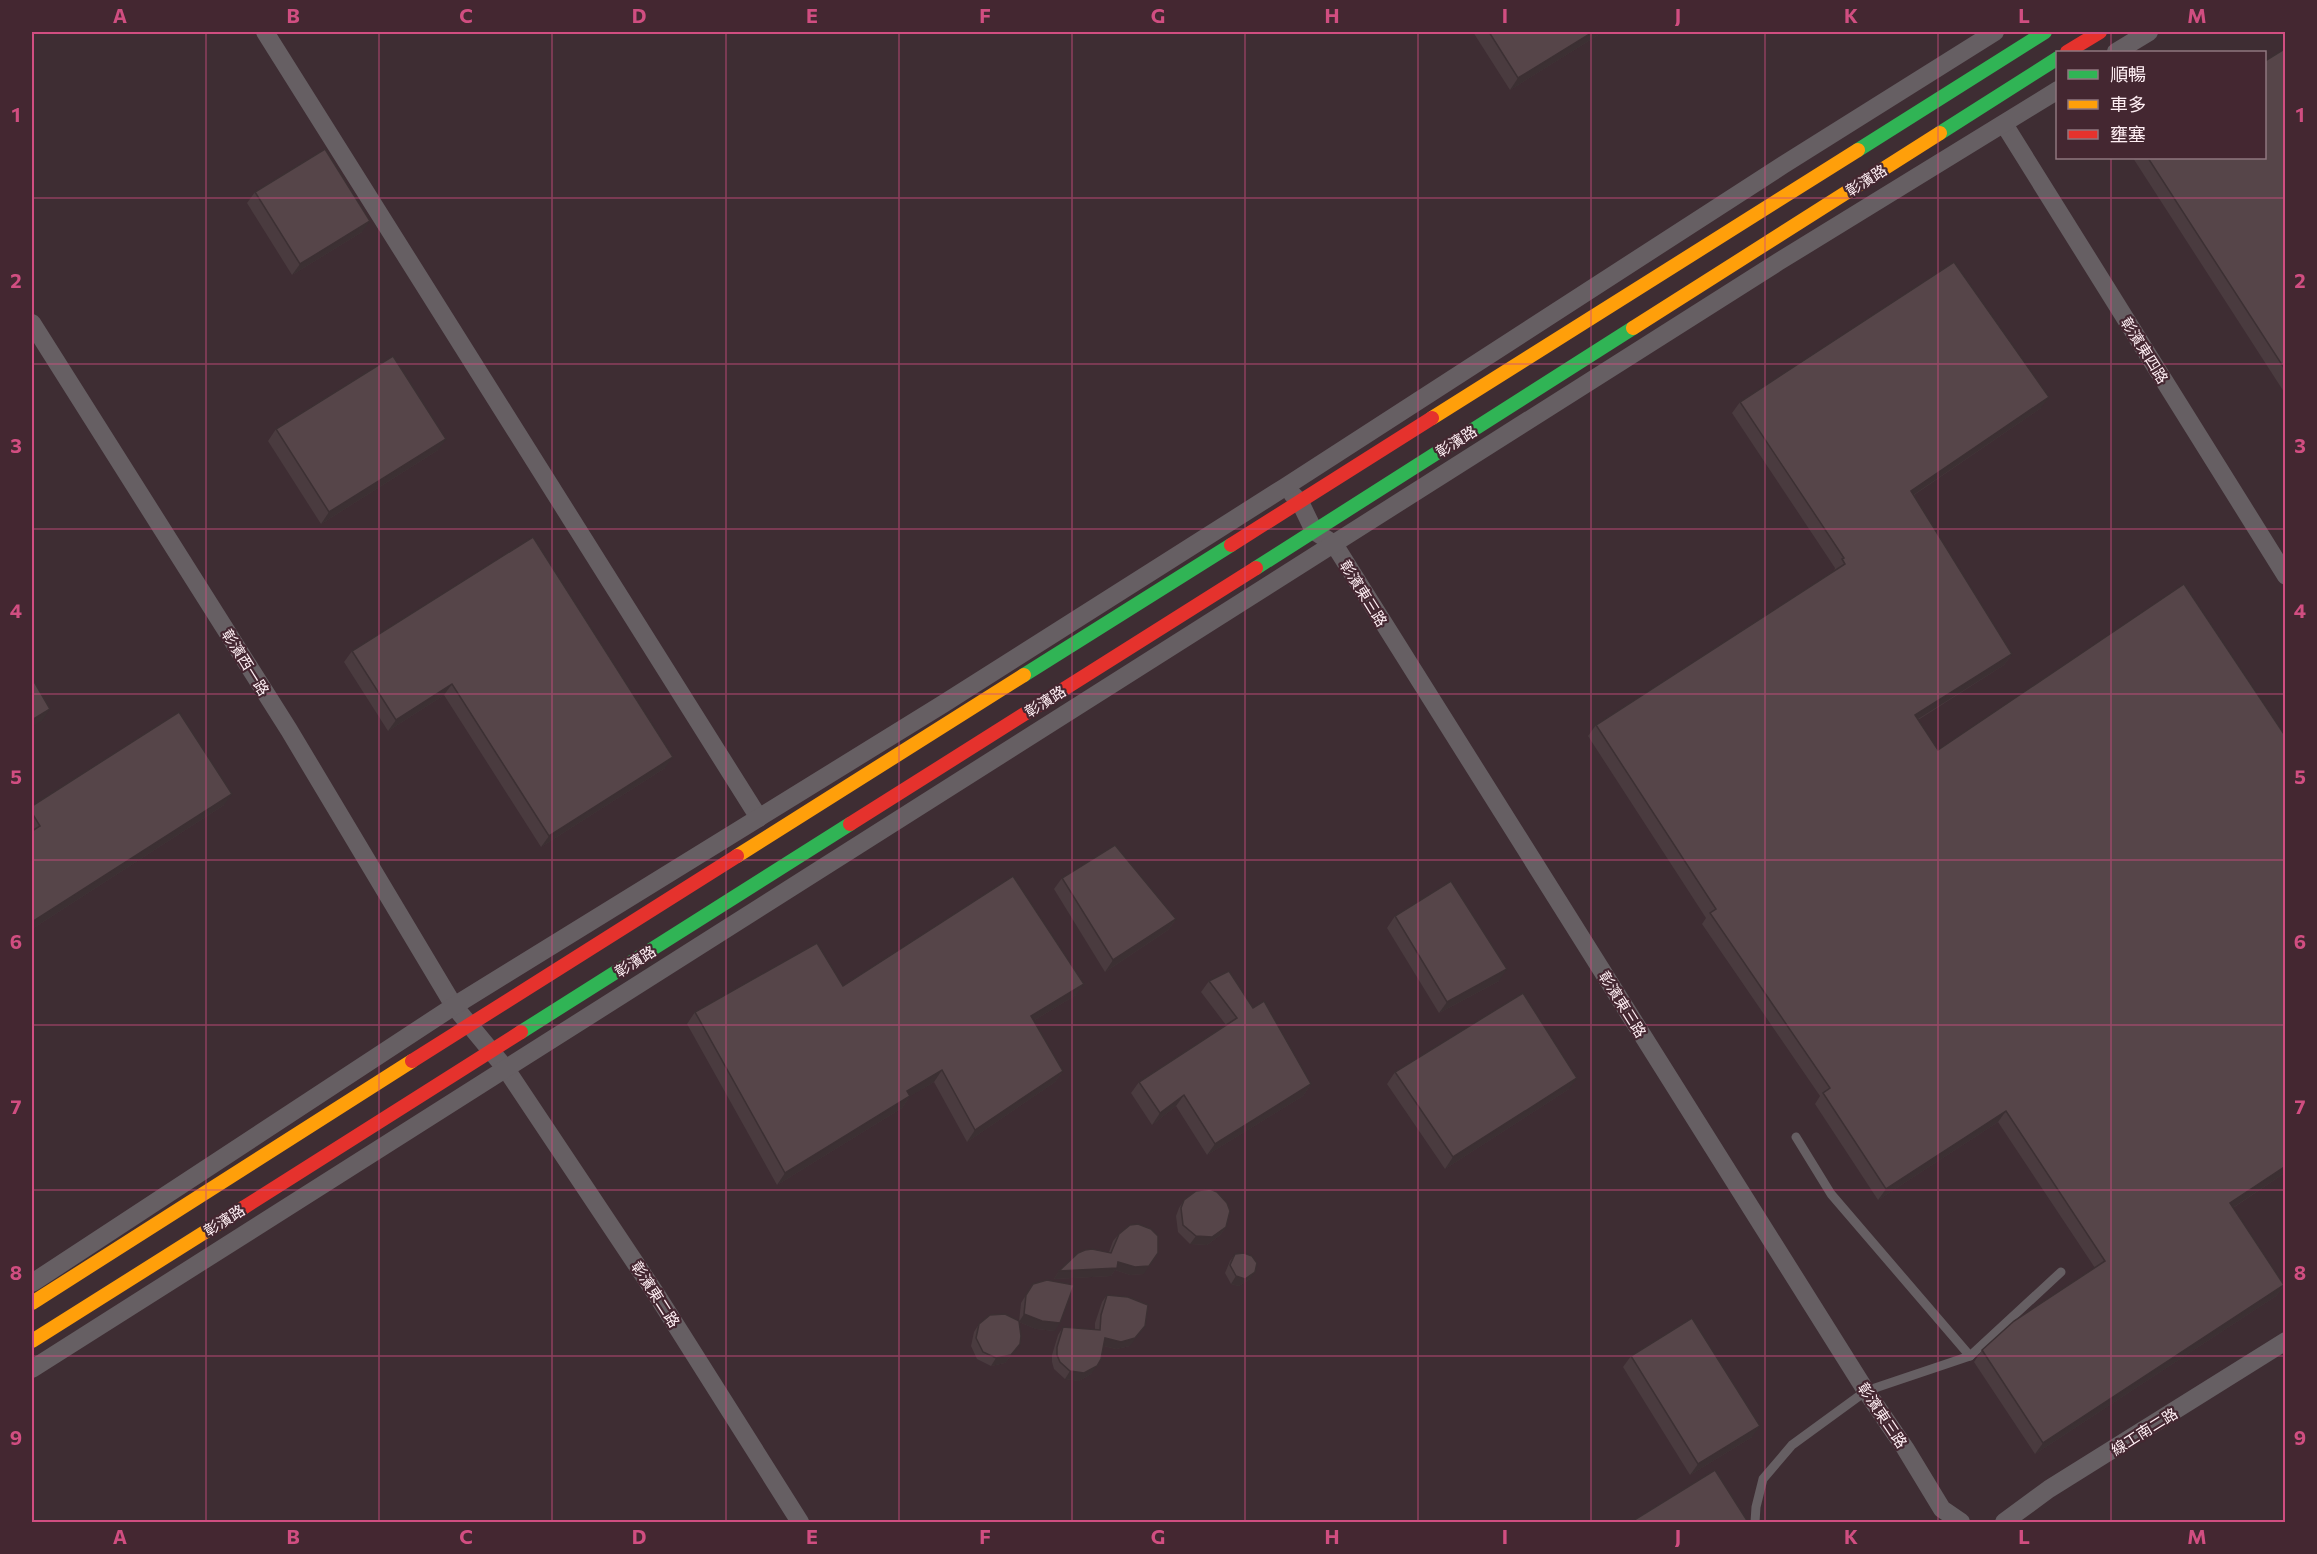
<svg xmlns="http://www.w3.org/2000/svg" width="2317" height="1554" font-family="Commissioner,'Noto Sans TC',sans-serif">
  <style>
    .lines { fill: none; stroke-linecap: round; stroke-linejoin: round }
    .lane { stroke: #665f63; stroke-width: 9 }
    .street { stroke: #665f63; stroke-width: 18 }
    .fast { stroke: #30b455; stroke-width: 14 }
    .slow { stroke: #ff9f0a; stroke-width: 14 }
    .jam { stroke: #e5322d; stroke-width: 14 }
    .wall { fill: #4a3b3f }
    .shaded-wall { fill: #3c3033 }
    .building { fill: #564549; stroke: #3c3033; stroke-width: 1.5 }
    .grid { fill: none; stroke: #d14e81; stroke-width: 1.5; stroke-opacity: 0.55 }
    .labels { text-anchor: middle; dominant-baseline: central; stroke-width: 4.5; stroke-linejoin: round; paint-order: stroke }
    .street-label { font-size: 15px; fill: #ffeff4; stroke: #442731 }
    .neatline { fill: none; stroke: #d14e81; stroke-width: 2 }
    .grid-label { font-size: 20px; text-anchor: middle; font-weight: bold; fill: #d14e81 }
  </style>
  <rect width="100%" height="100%" fill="#3e2d33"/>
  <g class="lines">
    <g class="lane">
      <polyline points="1796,1137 1831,1194 1970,1356"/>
      <polyline points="1755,1522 1756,1507 1763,1479 1792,1445 1866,1391 1970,1356 2061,1272"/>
    </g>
    <g class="street">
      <polyline points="265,32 759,818"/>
      <polyline points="2116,52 2149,32"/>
      <polyline points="2004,124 2286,576"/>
      <polyline points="32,323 289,730 454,1006 506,1069 658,1297 800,1522"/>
      <polyline points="1292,494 1300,502 1314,531 1334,544 1866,1391 1905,1448 1942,1509 1961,1522"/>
      <polyline points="32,1283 454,1006 943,704 1285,487 1783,165 1995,32"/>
      <polyline points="32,1369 1778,262 2058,90"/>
      <polyline points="2004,1522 2049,1489 2286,1341"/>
    </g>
    <g class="fast">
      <polyline points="1940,133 2058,58"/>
      <polyline points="1858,150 2045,32"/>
      <polyline points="1256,568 1633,328"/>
      <polyline points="1024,675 1231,545"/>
      <polyline points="521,1032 850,824"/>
    </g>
    <g class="slow">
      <polyline points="1633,328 1940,133"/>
      <polyline points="1432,418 1858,150"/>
      <polyline points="737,856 1024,675"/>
      <polyline points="32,1303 412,1061"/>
      <polyline points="32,1341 243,1208"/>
    </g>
    <g class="jam">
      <polyline points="2067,52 2100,32"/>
      <polyline points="1231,545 1432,418"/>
      <polyline points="850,824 1256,568"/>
      <polyline points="412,1061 737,856"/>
      <polyline points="243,1208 521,1032"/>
    </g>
  </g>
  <g class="wall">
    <polygon points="1473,32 1603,32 1510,90"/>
    <polygon points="2286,48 2286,395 2133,158 2265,158"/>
    <polygon points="255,192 362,232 292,275 247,203"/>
    <polygon points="1740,402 2041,408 1914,495 2012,654 2004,665 1918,720 1938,750 2286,737 2286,1172 2233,1208 2284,1285 2276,1296 2035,1454 1974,1362 1982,1350 2095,1268 1998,1122 1878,1200 1815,1104 1820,1096 1702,924 1706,918 1588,736 1596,725 1834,571 1835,568 1732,413"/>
    <polygon points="276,429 438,450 321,524 268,441"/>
    <polygon points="533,537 665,768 541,847 444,695 388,731 344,662 352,651"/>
    <polygon points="224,805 32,929 32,806"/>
    <polygon points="1062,878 1176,919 1168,930 1105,972 1054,889"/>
    <polygon points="1395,916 1499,981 1439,1013 1387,928"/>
    <polygon points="1209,981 1253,1008 1311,1084 1303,1096 1207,1155 1176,1106 1152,1125 1131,1093 1139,1082 1226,1025 1201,992"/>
    <polygon points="843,986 1076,995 1033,1021 1063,1071 1055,1082 967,1142 934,1082 910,1096 902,1108 777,1185 687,1024 695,1012"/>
    <polygon points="1395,1072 1569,1089 1445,1169 1387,1084"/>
    <polygon points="1184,1200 1226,1227 1220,1235 1207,1245 1190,1244 1178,1232 1176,1216 1179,1208"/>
    <polygon points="1119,1234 1144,1274 1130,1275 1115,1270 1111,1276 1054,1279 1059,1271 1109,1252 1113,1241"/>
    <polygon points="1235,1254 1250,1279 1239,1286 1231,1284 1225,1273 1230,1261"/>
    <polygon points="1033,1284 1055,1331 1036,1329 1019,1322 1021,1303"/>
    <polygon points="1107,1295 1130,1346 1116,1349 1104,1346 1091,1374 1079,1381 1065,1379 1054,1369 1052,1362 1052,1355 1058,1335 1063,1327 1095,1330 1095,1323 1102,1302"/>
    <polygon points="979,1324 1020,1344 1005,1363 991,1366 977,1359 971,1346 974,1332"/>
    <polygon points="1631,1356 1752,1437 1690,1475 1623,1367"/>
  </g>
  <g class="shaded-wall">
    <polygon points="1593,32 1603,32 1510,90 1518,78"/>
    <polygon points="370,221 362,232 292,275 300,264"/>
    <polygon points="2049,397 2041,408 1903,502 1911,491"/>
    <polygon points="446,439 438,450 321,524 329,512"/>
    <polygon points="2012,654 2004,665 1907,726 1915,715"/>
    <polygon points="452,684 444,695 388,731 396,720"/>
    <polygon points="50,709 42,721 32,727 32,720"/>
    <polygon points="673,757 665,768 541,847 549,836"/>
    <polygon points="232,794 224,805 32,929 32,922"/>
    <polygon points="1176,919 1168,930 1105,972 1113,960"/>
    <polygon points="1507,969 1499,981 1439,1013 1447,1002"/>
    <polygon points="1084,984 1076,995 1023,1027 1031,1016"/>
    <polygon points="942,1070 934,1082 899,1103 907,1091"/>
    <polygon points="1063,1071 1055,1082 967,1142 975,1130"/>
    <polygon points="1577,1078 1569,1089 1445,1169 1453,1157"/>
    <polygon points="1311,1084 1303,1096 1207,1155 1215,1144"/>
    <polygon points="1184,1095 1176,1106 1152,1125 1160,1113"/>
    <polygon points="910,1096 902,1108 777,1185 785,1173"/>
    <polygon points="2006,1111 1998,1122 1878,1200 1886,1189"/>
    <polygon points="2286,1166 2286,1172 2222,1215 2230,1203"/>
    <polygon points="1226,1227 1220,1235 1207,1245 1190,1244 1196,1236"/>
    <polygon points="1118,1262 1149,1266 1144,1274 1130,1275 1115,1270 1111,1276 1054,1279 1059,1271"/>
    <polygon points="1255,1272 1250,1279 1239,1286 1231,1284 1236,1276"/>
    <polygon points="2284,1285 2276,1296 2035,1454 2043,1443"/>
    <polygon points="1024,1314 1060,1323 1055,1331 1036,1329 1019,1322"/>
    <polygon points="1145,1326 1130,1346 1116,1349 1100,1345 1105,1338"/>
    <polygon points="1020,1344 1005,1363 991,1366 996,1358"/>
    <polygon points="1097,1366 1091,1374 1079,1381 1065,1379 1070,1371"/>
    <polygon points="1760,1426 1752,1437 1690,1475 1698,1464"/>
  </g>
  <g class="building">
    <polygon points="1489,32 1593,32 1518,78"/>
    <polygon points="2286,48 2286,371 2148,158 2265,158 2265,61"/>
    <polygon points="325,149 370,221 300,264 255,192"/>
    <polygon points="1954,262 2049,397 1911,491 2012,654 1915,715 1938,750 2184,584 2286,737 2286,1166 2230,1203 2284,1285 2043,1443 1982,1350 2014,1321 2105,1261 2006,1111 1886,1189 1823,1093 1830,1088 1710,913 1716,909 1596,725 1845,564 1842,559 1844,558 1740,402"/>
    <polygon points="393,356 446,439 329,512 276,429"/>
    <polygon points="533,537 673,757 549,836 452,684 396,720 352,651"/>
    <polygon points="32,678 50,709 32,720"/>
    <polygon points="179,712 232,794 32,922 32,831 40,826 32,813 32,806"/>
    <polygon points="1115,845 1176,919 1113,960 1062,878"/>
    <polygon points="1013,876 1084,984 1031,1016 1063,1071 975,1130 942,1070 907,1091 910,1096 785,1173 695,1012 817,943 843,986"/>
    <polygon points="1451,881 1507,969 1447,1002 1395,916"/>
    <polygon points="1229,971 1253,1008 1264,1001 1311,1084 1215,1144 1184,1095 1160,1113 1139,1082 1237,1018 1209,981"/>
    <polygon points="1523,993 1577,1078 1453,1157 1395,1072"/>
    <polygon points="1210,1189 1217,1192 1227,1203 1230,1211 1226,1227 1212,1237 1196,1236 1183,1225 1181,1208 1184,1200 1196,1191"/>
    <polygon points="1138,1224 1151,1229 1158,1236 1158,1253 1149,1266 1135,1267 1118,1262 1117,1268 1059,1271 1078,1253 1085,1250 1092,1249 1111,1253 1119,1234 1130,1225"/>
    <polygon points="1244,1253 1252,1256 1257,1263 1255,1272 1245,1279 1236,1276 1230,1265 1235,1254"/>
    <polygon points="1047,1280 1074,1285 1060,1323 1042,1321 1024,1314 1026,1295 1033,1284"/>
    <polygon points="1107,1295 1128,1297 1148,1305 1145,1326 1135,1338 1121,1342 1105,1338 1101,1359 1097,1366 1084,1373 1070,1371 1060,1362 1057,1355 1057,1347 1063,1327 1100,1330 1101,1315"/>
    <polygon points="1005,1314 1019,1321 1021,1336 1020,1344 1011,1355 996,1358 983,1352 976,1338 979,1324 990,1315"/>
    <polygon points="1692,1318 1760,1426 1698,1464 1631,1356"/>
    <polygon points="1715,1470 1748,1522 1631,1522"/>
  </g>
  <path class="grid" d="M206 32V1522M379 32V1522M552 32V1522M726 32V1522M899 32V1522M1072 32V1522M1245 32V1522M1418 32V1522M1591 32V1522M1765 32V1522M1938 32V1522M2111 32V52M2111 158V1522M32 198H2286M32 364H2286M32 529H2286M32 694H2286M32 860H2286M32 1025H2286M32 1190H2286M32 1356H2286"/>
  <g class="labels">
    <g class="street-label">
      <text transform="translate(1866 180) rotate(-32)">彰濱路</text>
      <text transform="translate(2145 350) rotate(58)">彰濱東四路</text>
      <text transform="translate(1456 441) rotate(-32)">彰濱路</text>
      <text transform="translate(1364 593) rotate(58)">彰濱東三路</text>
      <text transform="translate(246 662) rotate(58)">彰濱西一路</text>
      <text transform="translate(1045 701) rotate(-32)">彰濱路</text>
      <text transform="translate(635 961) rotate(-32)">彰濱路</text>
      <text transform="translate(1623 1004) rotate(58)">彰濱東三路</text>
      <text transform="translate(224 1220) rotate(-32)">彰濱路</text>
      <text transform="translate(656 1294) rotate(57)">彰濱東二路</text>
      <text transform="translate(1883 1415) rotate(56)">彰濱東三路</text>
      <text transform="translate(2144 1431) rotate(-32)">線工南二路</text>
    </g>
  </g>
  <rect width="2317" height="1554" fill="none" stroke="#442731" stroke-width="66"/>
  <rect x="2056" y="51" width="210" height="108" fill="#442731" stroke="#8f777f" stroke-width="1.5"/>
  <rect x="2068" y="70" width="30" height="9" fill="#30b455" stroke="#8f777f" stroke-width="1.5"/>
  <text x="2110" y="81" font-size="18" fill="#ffeff4">順暢</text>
  <rect x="2068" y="100" width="30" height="9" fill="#ff9f0a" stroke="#8f777f" stroke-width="1.5"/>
  <text x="2110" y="111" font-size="18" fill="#ffeff4">車多</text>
  <rect x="2068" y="130" width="30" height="9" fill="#e5322d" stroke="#8f777f" stroke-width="1.5"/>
  <text x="2110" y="141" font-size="18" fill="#ffeff4">壅塞</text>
  <rect x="33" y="33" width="2251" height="1488" class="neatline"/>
  <g class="grid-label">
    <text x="120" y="23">A</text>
    <text x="293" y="23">B</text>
    <text x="466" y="23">C</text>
    <text x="639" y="23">D</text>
    <text x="812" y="23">E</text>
    <text x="985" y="23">F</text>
    <text x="1158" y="23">G</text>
    <text x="1332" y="23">H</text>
    <text x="1505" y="23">I</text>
    <text x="1678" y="23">J</text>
    <text x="1851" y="23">K</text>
    <text x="2024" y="23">L</text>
    <text x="2197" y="23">M</text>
    <text x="16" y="122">1</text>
    <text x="2300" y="122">1</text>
    <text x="16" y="288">2</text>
    <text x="2300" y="288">2</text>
    <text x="16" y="453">3</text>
    <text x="2300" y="453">3</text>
    <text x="16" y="618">4</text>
    <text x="2300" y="618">4</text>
    <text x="16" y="784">5</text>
    <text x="2300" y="784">5</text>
    <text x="16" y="949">6</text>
    <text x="2300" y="949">6</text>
    <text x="16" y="1114">7</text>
    <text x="2300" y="1114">7</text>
    <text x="16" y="1280">8</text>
    <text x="2300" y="1280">8</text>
    <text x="16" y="1445">9</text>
    <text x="2300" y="1445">9</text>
    <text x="120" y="1544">A</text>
    <text x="293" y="1544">B</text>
    <text x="466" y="1544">C</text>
    <text x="639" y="1544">D</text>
    <text x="812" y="1544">E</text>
    <text x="985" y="1544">F</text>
    <text x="1158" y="1544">G</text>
    <text x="1332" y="1544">H</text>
    <text x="1505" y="1544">I</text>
    <text x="1678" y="1544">J</text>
    <text x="1851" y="1544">K</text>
    <text x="2024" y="1544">L</text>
    <text x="2197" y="1544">M</text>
  </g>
</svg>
